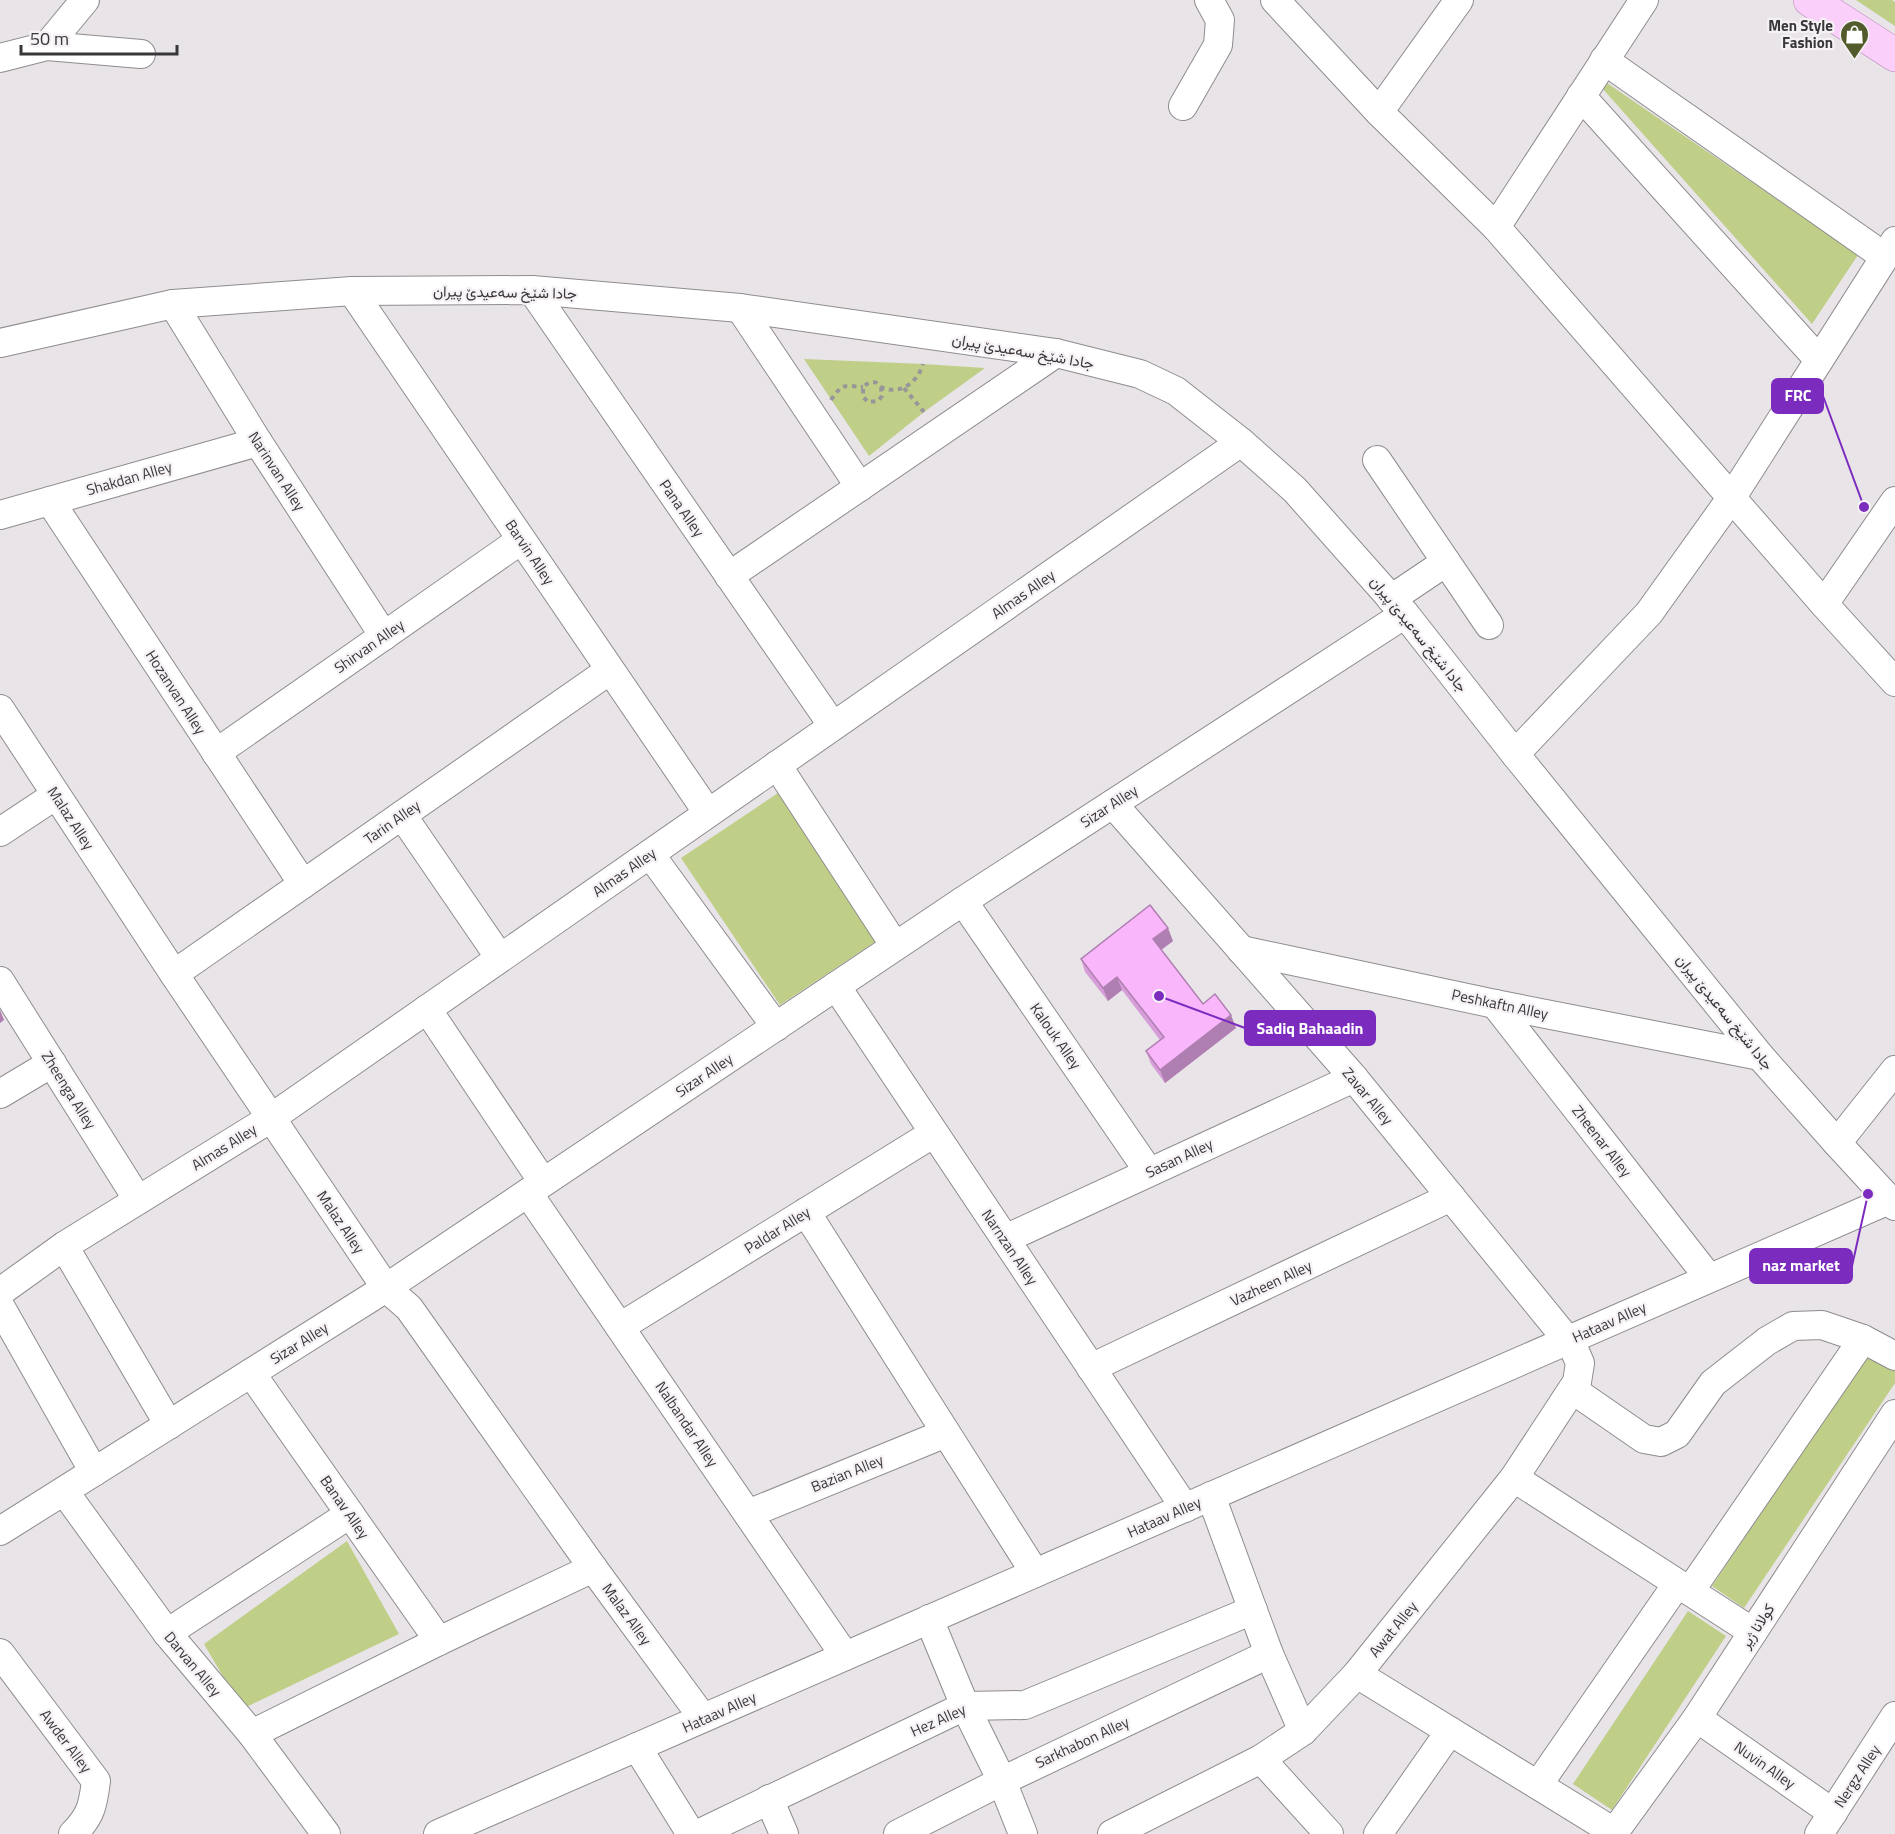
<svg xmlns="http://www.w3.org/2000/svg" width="1895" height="1834" font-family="'Titillium Web',Vazirmatn,sans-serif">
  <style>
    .green { fill: #bfcf87 }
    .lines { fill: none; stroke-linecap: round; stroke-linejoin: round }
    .minor-casing { stroke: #8f8c8f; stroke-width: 30 }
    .major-casing { stroke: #b486b6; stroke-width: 34 }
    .path { stroke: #999699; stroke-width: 4; stroke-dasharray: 4.5 4.5; stroke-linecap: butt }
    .minor { stroke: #fff; stroke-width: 28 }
    .major { stroke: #fad0fb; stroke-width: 33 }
    .wall { fill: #d69dd8 }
    .shaded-wall { fill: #ae7fb0 }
    .building { fill: #f9b6fb; stroke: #ae7fb0; stroke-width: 1.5 }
    .labels { text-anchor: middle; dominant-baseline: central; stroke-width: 4.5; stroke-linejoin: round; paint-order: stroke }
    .poi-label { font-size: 15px; font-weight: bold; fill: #393739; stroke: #f5f1f5; text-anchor: end }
    .street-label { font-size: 15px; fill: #393739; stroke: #f5f1f5 }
    .leader { fill: none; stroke: #7b2cbf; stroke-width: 2 }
    .callout-dot { fill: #7b2cbf; stroke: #f5f1f5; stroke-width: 2 }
    .callout { fill: #7b2cbf; stroke: #7b2cbf; stroke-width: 2 }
    .callout-label { font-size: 16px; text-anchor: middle; font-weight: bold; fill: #fff }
  </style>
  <rect width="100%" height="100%" fill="#e8e4e8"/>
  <g class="green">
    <polygon points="1856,0 1892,0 1895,2 1895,26"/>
    <polygon points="1607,83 1858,255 1812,324 1602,88"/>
    <polygon points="804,359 923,364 985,368 924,412 869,456"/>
    <polygon points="778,793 878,940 780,1005 681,858"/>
    <polygon points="1870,1350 1895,1367 1895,1383 1744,1608 1712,1586"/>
    <polygon points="347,1541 399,1634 242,1709 204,1644"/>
    <polygon points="1688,1611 1726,1636 1612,1810 1573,1784"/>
  </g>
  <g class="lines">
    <defs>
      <g id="minor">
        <polyline points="1275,0 1379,112 1496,227 1824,604 1895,682"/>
        <polyline points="47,46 85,0"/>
        <polyline points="0,58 47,46 141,54"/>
        <polyline points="1604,60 1885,257"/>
        <polyline points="1581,96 1819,360"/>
        <polyline points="1183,106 1218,45 1220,20 1209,0"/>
        <polyline points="1379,112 1459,0"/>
        <polyline points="1496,227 1644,0"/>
        <polyline points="532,290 833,726"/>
        <polyline points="352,291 708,813"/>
        <polyline points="173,304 258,442 384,636"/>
        <polyline points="740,308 860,487"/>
        <polyline points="0,343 173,304 352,291 532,290 740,308 1056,353 1140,374 1176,391 1241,442 1295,490 1405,614 1515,754 1760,1056 1837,1143 1895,1206"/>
        <polyline points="1377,460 1489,625"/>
        <polyline points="50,501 303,884"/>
        <polyline points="0,515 258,442"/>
        <polyline points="729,576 1056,353"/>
        <polyline points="1391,599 1446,562"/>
        <polyline points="1824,604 1895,501"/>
        <polyline points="0,709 174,974 386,1288 409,1308 593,1568 703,1718"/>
        <polyline points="216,753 521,540"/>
        <polyline points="1515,754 1649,613 1732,497 1895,241"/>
        <polyline points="777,765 895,946"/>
        <polyline points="402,815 500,958"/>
        <polyline points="0,832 56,795"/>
        <polyline points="650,854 776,1027"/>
        <polyline points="963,901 1149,1172"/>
        <polyline points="1241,950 1495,1004 1760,1056"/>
        <polyline points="174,974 610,670"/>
        <polyline points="0,981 138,1200"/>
        <polyline points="836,986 1185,1508"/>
        <polyline points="1495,1004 1709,1278"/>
        <polyline points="427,1009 543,1182"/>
        <polyline points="0,1094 52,1063"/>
        <polyline points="1837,1143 1895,1070"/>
        <polyline points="528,1193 845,1656"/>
        <polyline points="806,1212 1035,1573"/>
        <polyline points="1005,1239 1354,1078"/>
        <polyline points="64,1246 169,1425"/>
        <polyline points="0,1292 64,1246 271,1118 1241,442"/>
        <polyline points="0,1306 94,1472"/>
        <polyline points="620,1327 934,1133"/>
        <polyline points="1091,1368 1451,1197"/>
        <polyline points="251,1373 439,1641"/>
        <polyline points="1573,1390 1644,1439 1661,1442 1677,1434 1713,1383 1767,1341 1793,1326 1822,1325 1863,1339 1895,1356"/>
        <polyline points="1514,1478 1753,1632"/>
        <polyline points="64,1491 167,1633 252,1734 326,1834"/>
        <polyline points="1211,1496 1269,1654 1303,1731"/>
        <polyline points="748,1514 946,1433"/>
        <polyline points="0,1531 386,1288 963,901 1405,614"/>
        <polyline points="1690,1591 1863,1339"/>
        <polyline points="929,1619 965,1706 1002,1781 1023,1834"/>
        <polyline points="167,1633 350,1514"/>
        <path d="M0 1653 96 1781C93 1805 91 1816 73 1834"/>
        <polyline points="1357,1674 1614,1832"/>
        <polyline points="1697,1718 1833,1813"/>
        <polyline points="252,1734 439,1641 593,1568"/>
        <polyline points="637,1747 691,1834"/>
        <polyline points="1261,1759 1329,1834"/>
        <polyline points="1538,1785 1677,1584"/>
        <polyline points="769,1799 784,1834"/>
        <polyline points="438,1834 1889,1200"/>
        <polyline points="698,1834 965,1706 1025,1705 1253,1610"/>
        <polyline points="898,1834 1002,1781 1269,1654"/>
        <polyline points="1112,1834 1261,1759 1303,1731 1357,1674 1514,1478 1577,1382 1580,1363 1573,1347 1354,1078 1113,804"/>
        <polyline points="1378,1834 1450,1731"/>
        <polyline points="1613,1834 1697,1718 1895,1414"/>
        <polyline points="1819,1834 1895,1716"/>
      </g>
      <polyline id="major" points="1810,0 1895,55"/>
    </defs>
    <use href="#minor" class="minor-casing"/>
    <use href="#major" class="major-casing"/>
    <g class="path">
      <path d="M881 387 882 396 878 401 868 402 863 397V387C866 385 867 383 872 382 879 382 875 384 881 387 900 396 918 382 923 364"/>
      <polyline points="904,388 924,412"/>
      <path d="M831 400C843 382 845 386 863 387"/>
    </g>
    <use href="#minor" class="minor"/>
    <use href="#major" class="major"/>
  </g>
  <polygon class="wall" points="1173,941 1161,950 1203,1004 1236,1028 1165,1083 1151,1064 1146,1051 1160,1040 1122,990 1108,1001 1085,972 1081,959"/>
  <g class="shaded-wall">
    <polygon points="1168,928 1173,941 1157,953 1153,939"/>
    <polygon points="1117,977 1122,990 1108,1001 1103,988"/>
    <polygon points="0,1010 4,1020 0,1023"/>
    <polygon points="1231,1015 1236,1028 1165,1083 1160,1070"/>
  </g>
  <polygon class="building" points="1150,905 1168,928 1153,939 1203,1004 1215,994 1231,1015 1160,1070 1146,1051 1164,1037 1117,977 1103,988 1081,959"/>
  <defs>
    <symbol id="shop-pin" viewBox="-11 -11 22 30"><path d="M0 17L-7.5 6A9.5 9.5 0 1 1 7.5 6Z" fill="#515b2b" stroke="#f5f1f5"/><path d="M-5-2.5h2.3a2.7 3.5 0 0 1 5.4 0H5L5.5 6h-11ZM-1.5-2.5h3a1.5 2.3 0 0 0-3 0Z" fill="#fff"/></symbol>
  </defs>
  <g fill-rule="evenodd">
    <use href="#shop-pin" x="1838" y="18" width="33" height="45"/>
  </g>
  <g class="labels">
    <g class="poi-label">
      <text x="1833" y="25">Men Style<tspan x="1833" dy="17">Fashion</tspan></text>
    </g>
    <g class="street-label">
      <text transform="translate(505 292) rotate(1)">جادا شێخ سەعیدێ پیران</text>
      <text transform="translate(1023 351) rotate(10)">جادا شێخ سەعیدێ پیران</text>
      <text transform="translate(277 471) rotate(57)">Narinvan Alley</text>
      <text transform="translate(129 478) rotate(-16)">Shakdan Alley</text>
      <text transform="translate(682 508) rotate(55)">Pana Alley</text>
      <text transform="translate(530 552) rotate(56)">Barvin Alley</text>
      <text transform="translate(1023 594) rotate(-35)">Almas Alley</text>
      <text transform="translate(1419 634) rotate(51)">جادا شێخ سەعیدێ پیران</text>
      <text transform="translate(369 646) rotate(-35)">Shirvan Alley</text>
      <text transform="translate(176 692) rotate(57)">Hozanvan Alley</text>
      <text transform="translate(1109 806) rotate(-33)">Sizar Alley</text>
      <text transform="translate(71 818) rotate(57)">Malaz Alley</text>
      <text transform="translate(392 822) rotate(-35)">Tarin Alley</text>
      <text transform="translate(624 872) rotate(-35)">Almas Alley</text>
      <text transform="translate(1500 1004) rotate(12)">Peshkaftn Alley</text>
      <text transform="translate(1725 1012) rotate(51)">جادا شێخ سەعیدێ پیران</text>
      <text transform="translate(1056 1036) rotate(55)">Kalouk Alley</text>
      <text transform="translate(704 1075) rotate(-34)">Sizar Alley</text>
      <text transform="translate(69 1090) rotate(58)">Zheenga Alley</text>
      <text transform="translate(1368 1096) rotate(50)">Zavar Alley</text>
      <text transform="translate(1602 1141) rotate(52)">Zheenar Alley</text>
      <text transform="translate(224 1147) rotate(-32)">Almas Alley</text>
      <text transform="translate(1179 1158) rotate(-25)">Sasan Alley</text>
      <text transform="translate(341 1222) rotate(56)">Malaz Alley</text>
      <text transform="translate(777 1230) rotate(-32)">Paldar Alley</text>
      <text transform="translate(1010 1247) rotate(56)">Narnzan Alley</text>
      <text transform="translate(1271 1283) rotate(-25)">Vazheen Alley</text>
      <text transform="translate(1609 1322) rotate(-24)">Hataav Alley</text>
      <text transform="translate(299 1343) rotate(-32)">Sizar Alley</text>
      <text transform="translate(687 1424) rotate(56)">Nalbandar Alley</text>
      <text transform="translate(847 1473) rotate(-22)">Bazian Alley</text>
      <text transform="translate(345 1507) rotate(55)">Banav Alley</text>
      <text transform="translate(1164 1517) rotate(-24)">Hataav Alley</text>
      <text transform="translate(627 1614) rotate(54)">Malaz Alley</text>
      <text transform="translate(1757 1626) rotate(-57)">کولانا ژیر</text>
      <text transform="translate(1393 1629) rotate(-51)">Awat Alley</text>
      <text transform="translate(193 1664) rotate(50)">Darvan Alley</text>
      <text transform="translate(719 1712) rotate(-24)">Hataav Alley</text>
      <text transform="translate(938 1720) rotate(-24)">Hez Alley</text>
      <text transform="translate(66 1741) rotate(53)">Awder Alley</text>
      <text transform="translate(1082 1742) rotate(-25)">Sarkhabon Alley</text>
      <text transform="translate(1765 1765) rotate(35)">Nuvin Alley</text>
      <text transform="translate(1857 1776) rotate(-57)">Nergz Alley</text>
    </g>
  </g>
  <path class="leader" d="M1864 507L1823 396M1159 996L1245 1028M1868 1194L1852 1266"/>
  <g class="callout-dot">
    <circle cx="1864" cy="507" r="6"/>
    <circle cx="1159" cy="996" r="6"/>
    <circle cx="1868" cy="1194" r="6"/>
  </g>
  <g class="callout">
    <rect x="1772" y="379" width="51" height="34" rx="6"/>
    <rect x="1245" y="1011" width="130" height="34" rx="6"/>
    <rect x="1750" y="1249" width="102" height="34" rx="6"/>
  </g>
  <g class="callout-label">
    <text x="1798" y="401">FRC</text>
    <text x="1310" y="1034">Sadiq Bahaadin</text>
    <text x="1801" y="1271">naz market</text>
  </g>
  <path d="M21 45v9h156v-9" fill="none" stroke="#393739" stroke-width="3"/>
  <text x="30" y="45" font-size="18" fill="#393739" stroke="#f5f1f5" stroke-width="4.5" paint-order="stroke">50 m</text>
</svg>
